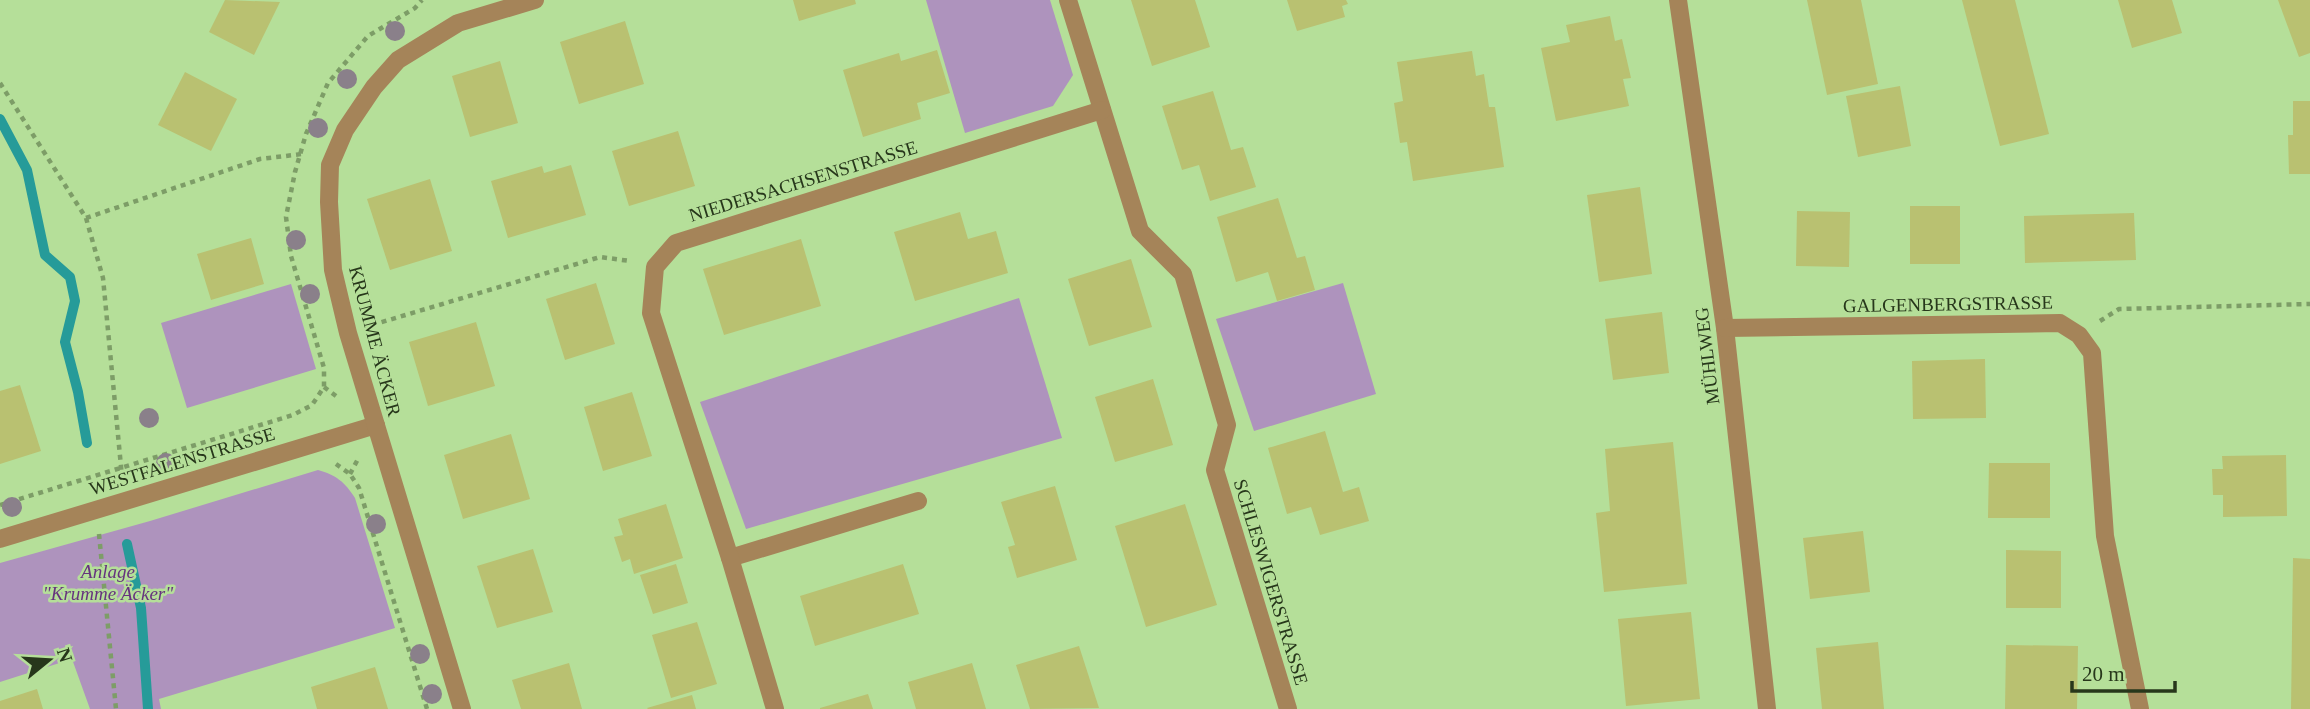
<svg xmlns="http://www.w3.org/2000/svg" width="2310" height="709" font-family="Georgia,serif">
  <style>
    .green { fill: #ae93bd }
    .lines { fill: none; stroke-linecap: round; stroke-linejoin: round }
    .stream { stroke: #269b99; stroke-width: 10 }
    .building { fill: #b9c171 }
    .path { stroke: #7d9d67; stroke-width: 4.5; stroke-dasharray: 5 5; stroke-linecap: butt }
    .minor { stroke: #a58459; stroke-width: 18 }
    .tree { fill: #8a808a }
    .labels { text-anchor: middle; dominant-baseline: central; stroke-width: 5; stroke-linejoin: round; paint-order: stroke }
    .street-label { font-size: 19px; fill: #27371b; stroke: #b5df99 }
    .park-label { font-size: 19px; font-style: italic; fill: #66337e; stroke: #b5df99 }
  </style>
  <rect width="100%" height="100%" fill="#b5df99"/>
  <g class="green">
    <polygon points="926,0 1050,0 1073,75 1053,106 965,133"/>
    <polygon points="1343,283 1376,394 1254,431 1216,319"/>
    <polygon points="291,284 316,369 187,408 161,323"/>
    <polygon points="1019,298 1062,438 746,529 700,402"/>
    <path d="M318 470C336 475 345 482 355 498L395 628 159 699 161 709H90L72 659 0 682V563L150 521Z"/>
  </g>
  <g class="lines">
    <g class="stream">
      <polyline points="0,119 27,170 45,255 70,277 75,301 65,342 78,392 87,443"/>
      <polyline points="127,544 141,608 148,709"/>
    </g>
  </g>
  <g class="building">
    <polygon points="225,0 280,2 254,55 209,32"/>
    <polygon points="793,0 855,0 856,4 799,21"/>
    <polygon points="1131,0 1195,0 1210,47 1152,66"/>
    <polygon points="1287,0 1346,0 1348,4 1342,6 1345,17 1297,31"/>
    <polygon points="1807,0 1861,0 1878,84 1827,95"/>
    <polygon points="1962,0 2015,0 2049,134 2000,146"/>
    <polygon points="2118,0 2172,0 2182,33 2132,48"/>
    <polygon points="2278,0 2310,0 2310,53 2299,57"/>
    <polygon points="1610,16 1615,41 1622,39 1631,78 1623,79 1629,106 1556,121 1541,48 1570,42 1566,25"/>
    <polygon points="625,21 644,84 579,104 560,42"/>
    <polygon points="937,50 950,93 917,103 921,119 863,137 843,70 899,53 901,61"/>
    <polygon points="1472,51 1476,76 1484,74 1489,107 1495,107 1504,167 1413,181 1407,142 1400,143 1394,103 1403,101 1397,62"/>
    <polygon points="500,61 518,123 470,137 452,76"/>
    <polygon points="185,72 237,99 211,151 158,125"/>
    <polygon points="1900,86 1911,146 1858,157 1846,96"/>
    <polygon points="1213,91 1231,150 1243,147 1256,187 1210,201 1199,165 1182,170 1162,106"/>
    <polygon points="2293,101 2310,101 2310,174 2289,174 2288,135 2293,135"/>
    <polygon points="678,131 695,186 629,206 612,151"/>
    <polygon points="571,165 586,215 508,238 491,181 542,166 544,173"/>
    <polygon points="430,179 452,251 390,270 367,199"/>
    <polygon points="1640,187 1652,274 1599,282 1587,195"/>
    <polygon points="1278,198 1297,258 1305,256 1315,290 1277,301 1268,272 1236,282 1217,217"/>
    <rect x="1910" y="206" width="50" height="58"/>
    <polygon points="1797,211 1850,212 1849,267 1796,266"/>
    <polygon points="960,212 968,239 996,231 1008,273 915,301 894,232"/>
    <polygon points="2134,213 2136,260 2025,263 2024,216"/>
    <polygon points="251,238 264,284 211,300 197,254"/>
    <polygon points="801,239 821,306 724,335 703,269"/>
    <polygon points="1131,259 1152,327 1089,346 1068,279"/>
    <polygon points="596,283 615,344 565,360 546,299"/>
    <polygon points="1662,312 1669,373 1613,380 1605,319"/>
    <polygon points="476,322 495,386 428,406 409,342"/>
    <polygon points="1985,359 1986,418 1913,419 1912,361"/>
    <polygon points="1153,379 1173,445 1115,462 1095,397"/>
    <polygon points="20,385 41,451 0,464 0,391"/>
    <polygon points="632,392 652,456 603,471 584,407"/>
    <polygon points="1325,431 1343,492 1359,487 1369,521 1320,535 1311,507 1287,514 1268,448"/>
    <polygon points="511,434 530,499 463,519 444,455"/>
    <polygon points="1673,442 1687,584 1604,592 1596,513 1610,511 1605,449"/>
    <polygon points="2286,455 2287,516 2223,517 2223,495 2213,495 2212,469 2223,469 2222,456"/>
    <polygon points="1989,463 2050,463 2050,518 1988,518"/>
    <polygon points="1055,486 1077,560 1017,578 1008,547 1015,545 1001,502"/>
    <polygon points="666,504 683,558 634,574 630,559 622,562 614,537 623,535 618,519"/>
    <polygon points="1185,504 1217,605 1146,627 1115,526"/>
    <polygon points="1863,531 1870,592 1810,599 1803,538"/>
    <polygon points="533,549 553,612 497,628 477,566"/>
    <polygon points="2006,550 2061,551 2061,608 2006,608"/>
    <polygon points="2293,558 2310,559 2310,709 2291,709"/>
    <polygon points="676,564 688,603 653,614 640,575"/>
    <polygon points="903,564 919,614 815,646 800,596"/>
    <polygon points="1691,612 1700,699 1626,706 1618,619"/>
    <polygon points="697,622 717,684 671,698 652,635"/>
    <polygon points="1878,642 1884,709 1822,709 1816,648"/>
    <polygon points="2006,645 2078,646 2077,709 2005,709"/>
    <polygon points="1079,646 1099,708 1030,709 1016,665"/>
    <polygon points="569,663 582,709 521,709 512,680"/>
    <polygon points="972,663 986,709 916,709 908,682"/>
    <polygon points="375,667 388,709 317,709 311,687"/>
    <polygon points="37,689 43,709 0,709 0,701"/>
    <polygon points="868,694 873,709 820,709 820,708"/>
    <polygon points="692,695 696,709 648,709 647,708"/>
  </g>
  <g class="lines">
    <g class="path">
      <polyline points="0,83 86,218 103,278 122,477"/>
      <polyline points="86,218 260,159 302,154"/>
      <polyline points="2100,321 2119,309 2310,304"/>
      <polyline points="372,325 600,257 630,261"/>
      <polyline points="324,387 340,399"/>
      <polyline points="336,464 350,474 359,488 427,709"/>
      <polyline points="350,474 358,459"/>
      <polyline points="0,505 293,415 312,405 324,387 324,368 291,256 286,217 295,172 306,134 328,83 368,36 415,8 422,0"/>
      <polyline points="99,534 116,709"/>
    </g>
    <g class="minor">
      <polyline points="1068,0 1140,231 1183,274 1227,425 1215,470 1288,709"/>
      <polyline points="1678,0 1725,328 1767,709"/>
      <polyline points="1725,328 2060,323 2079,335 2092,353 2105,536 2140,709"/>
      <polyline points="0,539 376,425"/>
      <polyline points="730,558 918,501"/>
      <polyline points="462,709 348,333 333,270 329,202 330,165 345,130 374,87 398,60 458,23 535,0"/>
      <polyline points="775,709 730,558 651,313 655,267 676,243 1102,110"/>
    </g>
  </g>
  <g class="tree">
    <circle cx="395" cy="31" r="10"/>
    <circle cx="347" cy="79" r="10"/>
    <circle cx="318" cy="128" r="10"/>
    <circle cx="296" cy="240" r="10"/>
    <circle cx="310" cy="294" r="10"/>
    <circle cx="149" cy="418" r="10"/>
    <circle cx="166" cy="463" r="10"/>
    <circle cx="12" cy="507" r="10"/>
    <circle cx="376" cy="524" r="10"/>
    <circle cx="420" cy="654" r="10"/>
    <circle cx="432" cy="694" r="10"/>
  </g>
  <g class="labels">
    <g class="street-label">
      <text transform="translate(803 181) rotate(-17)">NIEDERSACHSENSTRASSE</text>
      <text transform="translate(1948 304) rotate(-1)">GALGENBERGSTRASSE</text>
      <text transform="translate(375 341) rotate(75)">KRUMME ÄCKER</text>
      <text transform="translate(1707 356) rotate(-97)">MÜHLWEG</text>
      <text transform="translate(182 461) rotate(-17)">WESTFALENSTRASSE</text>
      <text transform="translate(1271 582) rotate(73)">SCHLESWIGERSTRASSE</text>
    </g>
    <g class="park-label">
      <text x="108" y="571">Anlage<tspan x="108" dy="22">"Krumme Äcker"</tspan></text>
    </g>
  </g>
  <g transform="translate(49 660) rotate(72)" stroke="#b5df99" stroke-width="5" paint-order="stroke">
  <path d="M0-5L12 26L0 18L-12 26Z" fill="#27371b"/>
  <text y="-10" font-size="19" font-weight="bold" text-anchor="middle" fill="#27371b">N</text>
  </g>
  <path d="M2072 681v10h103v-10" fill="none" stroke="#27371b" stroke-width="3.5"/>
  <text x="2082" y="681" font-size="21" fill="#27371b" stroke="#b5df99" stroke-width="5" paint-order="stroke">20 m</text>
</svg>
